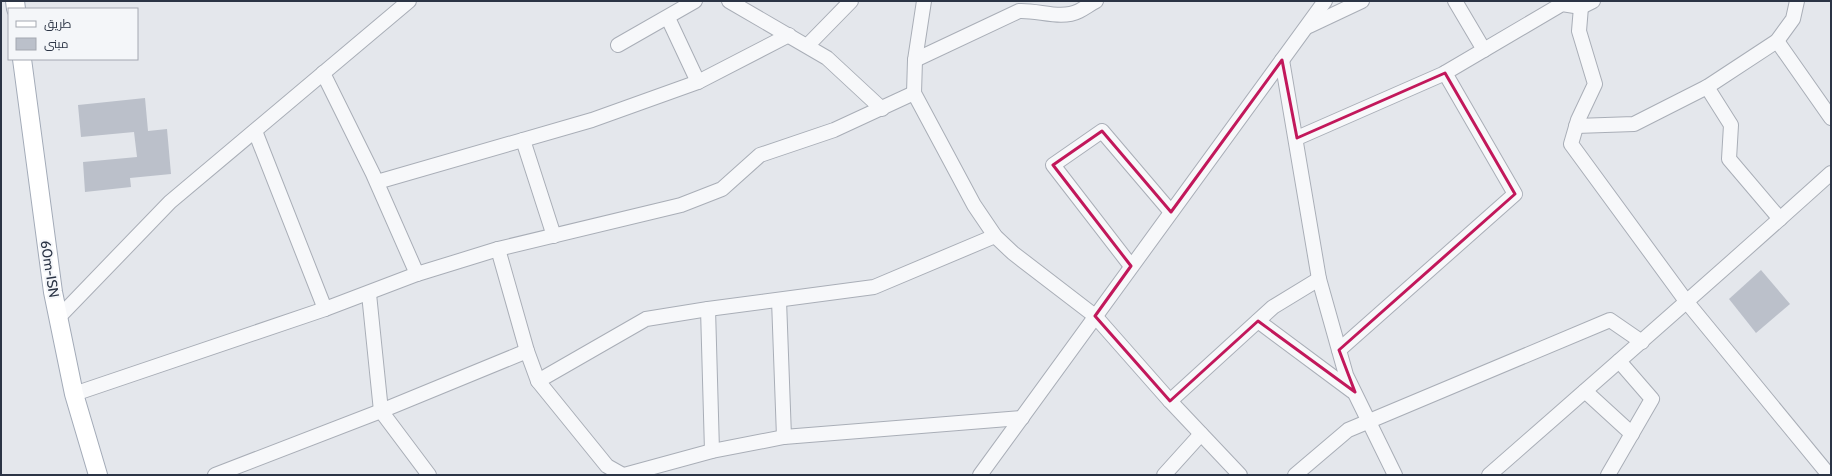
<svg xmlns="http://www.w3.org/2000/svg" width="1832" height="476" font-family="Cabin,Cairo,sans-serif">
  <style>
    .building { fill: #bbc0ca }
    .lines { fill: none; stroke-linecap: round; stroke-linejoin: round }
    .minor-casing { stroke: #a9aeb7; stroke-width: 16 }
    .major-casing { stroke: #a3abb8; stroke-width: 20 }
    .minor { stroke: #f7f8fa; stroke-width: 14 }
    .major { stroke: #fff; stroke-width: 18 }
    .marked { fill: none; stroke: #c2185b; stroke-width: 3; stroke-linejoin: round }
    .labels { text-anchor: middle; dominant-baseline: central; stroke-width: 4; stroke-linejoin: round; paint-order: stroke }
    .street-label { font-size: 14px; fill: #2b3445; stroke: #f4f6f9 }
  </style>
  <rect width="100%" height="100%" fill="#e4e7ec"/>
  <g class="building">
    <polygon points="145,98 148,131 167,129 171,174 130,178 131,187 85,192 83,162 137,157 134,132 81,137 78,105"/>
    <polygon points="1761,270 1790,304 1756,333 1729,299"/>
  </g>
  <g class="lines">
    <defs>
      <g id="minor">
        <polyline points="729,1 827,58 882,109"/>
        <polyline points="924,1 915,60 914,93 974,205 995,236 1013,253 1095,316 1170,401 1240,475"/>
        <polyline points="1455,1 1484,50"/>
        <polyline points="1581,7 1579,31 1595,84 1578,120 1571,144 1686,301 1829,475"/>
        <polyline points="668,18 698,82"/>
        <polyline points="1309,26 1362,1"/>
        <polyline points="1777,41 1831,118"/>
        <polyline points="618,45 695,1"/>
        <polyline points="808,45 851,1"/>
        <path d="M915 60 1019 11C1039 10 1061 20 1079 11 1085 8 1090 4 1096 1"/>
        <polyline points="1282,60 1319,279 1346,375 1395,475"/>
        <polyline points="323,73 373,174 417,274"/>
        <polyline points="1707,87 1731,125 1729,159 1780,219"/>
        <polyline points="1576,126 1634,124 1707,87 1777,41 1793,19 1797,1"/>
        <polyline points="255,131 325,309"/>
        <polyline points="1297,138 1443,74 1562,4 1581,7 1593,1"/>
        <polyline points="523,140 554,236"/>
        <polyline points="377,182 592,120 698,82 789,35"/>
        <polyline points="498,249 527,351 538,381 607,466 623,475"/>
        <polyline points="1131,266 1053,165 1102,131 1171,212"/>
        <polyline points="369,294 381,411 429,475"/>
        <polyline points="779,300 784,437"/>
        <polyline points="708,309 712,451"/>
        <polyline points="58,318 170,202 409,1"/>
        <polyline points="1258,321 1352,391"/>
        <polyline points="1339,350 1515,194 1445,73"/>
        <polyline points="538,381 646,319 708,309 874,287 995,236"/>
        <polyline points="1585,391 1632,434"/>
        <polyline points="74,394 325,309 417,274 498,249 681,205 722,189 760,155 834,130 914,93"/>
        <polyline points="1170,401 1273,307 1319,279"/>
        <polyline points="215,475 381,411 527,351"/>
        <polyline points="624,475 712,451 784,437 1022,418"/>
        <polyline points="980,475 1325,1"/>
        <polyline points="1164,475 1201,434"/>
        <polyline points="1295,475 1348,430 1610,320 1642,342"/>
        <path d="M1489 475C1603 375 1718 275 1831 173"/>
        <polyline points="1608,475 1652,399 1619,361"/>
      </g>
      <g id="major">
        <polyline points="15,1 16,9"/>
        <polyline points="22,59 53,292 74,394 98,475"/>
      </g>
    </defs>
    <use href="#minor" class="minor-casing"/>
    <use href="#major" class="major-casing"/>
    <use href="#minor" class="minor"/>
    <use href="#major" class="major"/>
  </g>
  <path class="marked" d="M1282 60 1297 138 1445 73 1515 194 1339 350 1355 392 1258 321 1170 401 1095 316 1131 266 1053 165 1102 131 1171 212Z"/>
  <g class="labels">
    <g class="street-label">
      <text transform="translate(50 269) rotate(81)">60m-ISN</text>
    </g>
  </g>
  <rect width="1832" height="476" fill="none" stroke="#2b3445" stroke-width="4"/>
  <rect x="8" y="8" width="130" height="52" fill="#f4f6f9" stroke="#a4a8b1"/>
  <rect x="16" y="21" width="20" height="6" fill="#ffffff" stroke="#a4a8b1"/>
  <text x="44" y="28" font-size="12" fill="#2b3445">طريق</text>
  <rect x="16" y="38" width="20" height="12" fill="#bbc0ca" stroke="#a4a8b1"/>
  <text x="44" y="48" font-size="12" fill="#2b3445">مبنى</text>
</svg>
